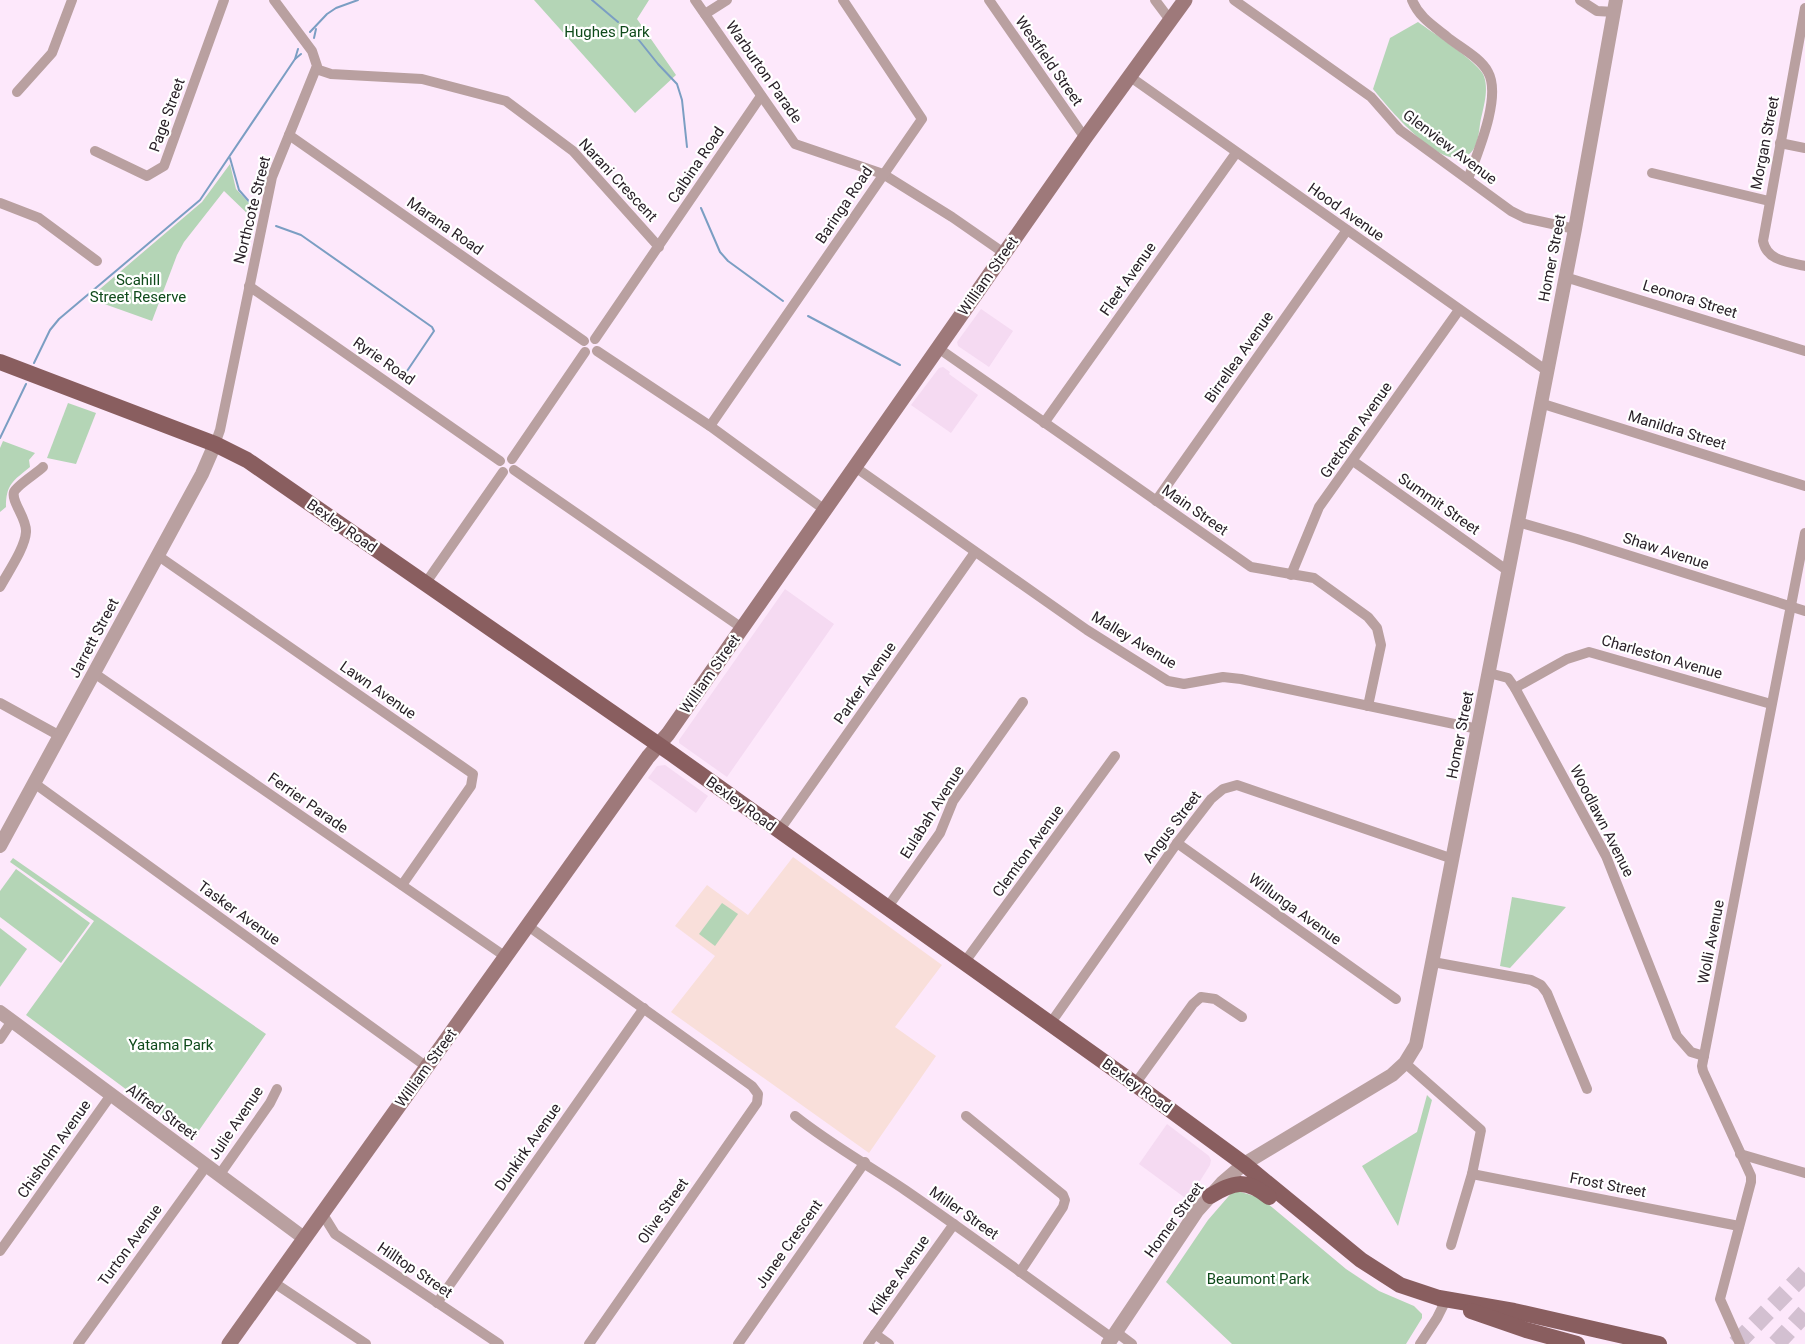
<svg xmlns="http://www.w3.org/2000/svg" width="1805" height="1344" font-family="Roboto,sans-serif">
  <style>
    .built { fill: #f5daf2 }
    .education { fill: #f9dfda }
    .green { fill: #b4d5b6 }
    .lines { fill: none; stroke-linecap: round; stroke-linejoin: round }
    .stream { stroke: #7b9ec3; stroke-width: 2 }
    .motorway-tunnel { stroke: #d3c0d1; stroke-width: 18; stroke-dasharray: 18 9; stroke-linecap: butt }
    .minor { stroke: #b9a0a0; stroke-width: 10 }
    .tertiary { stroke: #b9a0a0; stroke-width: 14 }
    .secondary { stroke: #9e797a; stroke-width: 15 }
    .primary { stroke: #895e5f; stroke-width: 16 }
    .labels { text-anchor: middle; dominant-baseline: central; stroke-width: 4.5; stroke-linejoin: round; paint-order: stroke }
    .park-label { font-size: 15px; fill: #0f4a1b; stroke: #fff }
    .street-label { font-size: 15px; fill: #292128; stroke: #fff }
  </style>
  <rect width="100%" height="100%" fill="#fde8fb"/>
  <g class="built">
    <polygon points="981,309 1013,331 989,367 958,346 957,342"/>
    <polygon points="943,367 950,372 949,374 978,395 951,433 911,405 939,368"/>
    <polygon points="785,589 834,624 727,777 679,743 679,740"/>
    <polygon points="665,765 708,796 696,813 648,778 657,766"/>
    <polygon points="1167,1124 1209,1156 1211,1160 1210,1165 1188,1200 1139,1164"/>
  </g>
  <polygon class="education" points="793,857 942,965 895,1027 936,1056 869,1153 671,1012 715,956 675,926 707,885 748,915"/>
  <g class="green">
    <polygon points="534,0 649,0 637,19 676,75 635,113"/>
    <path d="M1418 22C1433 33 1475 60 1483 74 1490 89 1483 108 1480 124 1479 132 1478 143 1473 150 1449 183 1387 106 1373 89L1390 38Z"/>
    <polygon points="230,164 236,189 253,207 250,216 224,191 184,242 177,255 152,321 96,301 94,294 202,202"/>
    <polygon points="68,403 96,413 76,464 47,458"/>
    <path d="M3 441 35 453 29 460 30 467C13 481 6 484 6 507L0 512V448Z"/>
    <polygon points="13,858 266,1034 193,1139 26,1015 94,921 10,862"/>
    <polygon points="16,869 90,923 61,963 0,917 0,891"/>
    <polygon points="1512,897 1566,907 1510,968 1500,966"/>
    <polygon points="722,903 738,914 715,946 699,934"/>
    <polygon points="0,928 27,949 0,987"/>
    <polygon points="1427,1095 1432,1100 1398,1226 1362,1166 1417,1132"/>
    <polygon points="1234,1190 1261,1198 1346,1269 1379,1291 1414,1306 1422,1314 1422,1318 1406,1344 1232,1344 1166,1282 1208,1220"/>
  </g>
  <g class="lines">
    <g class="stream">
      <polyline points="592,0 618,22"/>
      <polyline points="622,25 638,39 658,64 677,84 682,100 687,147"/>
      <polyline points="310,32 327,14 336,8 358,0"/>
      <polyline points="314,38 316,29"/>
      <polyline points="295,59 301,54"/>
      <polyline points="230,158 239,190 253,206"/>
      <polyline points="701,208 720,252 728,261 783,301"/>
      <polyline points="276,226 301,235 432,327 434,331 403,377"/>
      <polyline points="808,316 900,365"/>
      <polyline points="34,363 50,330 59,319 200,200 295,59 298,49"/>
      <polyline points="0,438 26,384"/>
    </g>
    <g class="motorway-tunnel">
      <polyline points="1736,1344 1805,1273"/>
      <polyline points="1776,1344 1805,1313"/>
    </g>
    <g class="minor">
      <polyline points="695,0 795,144 883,174 952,217 1004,253"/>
      <polyline points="989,0 1085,138"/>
      <polyline points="1155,0 1170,20"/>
      <polyline points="1234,0 1371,97 1400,130 1511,211 1525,218 1575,229"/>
      <path d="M1412 0C1419 17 1432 25 1446 36 1459 47 1480 57 1488 72 1502 97 1477 154 1468 179"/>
      <polyline points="1580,0 1597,11 1614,12"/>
      <path d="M1805 8 1763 241C1767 261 1788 262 1805 266"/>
      <polyline points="705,14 727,0"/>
      <polyline points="316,69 331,74 422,79 506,101 573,151 659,247"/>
      <polyline points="1129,76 1547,371"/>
      <polyline points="17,92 52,53 72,0"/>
      <polyline points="289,135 584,341"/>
      <polyline points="1780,143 1805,148"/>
      <polyline points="95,151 147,176 164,166 224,0"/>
      <polyline points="1652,173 1769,201"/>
      <polyline points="0,203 39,218 97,261"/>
      <polyline points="1565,277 1805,351"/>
      <polyline points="249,286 500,461"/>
      <polyline points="595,339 761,96"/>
      <polyline points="938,348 1251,567 1314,578 1368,617 1377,628 1381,645 1368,706"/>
      <polyline points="597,351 710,426 825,510"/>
      <polyline points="1540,403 1805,486"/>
      <polyline points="1044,423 1236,153"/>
      <polyline points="710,426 922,119 843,0"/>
      <polyline points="215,444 220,430 272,177 317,66 312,51 274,0"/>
      <polyline points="512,459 585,352"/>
      <polyline points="1353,461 1508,571"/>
      <polyline points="855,467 1087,630 1168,681 1184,684 1223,677 1241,679 1478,729"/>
      <polyline points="514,470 742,628"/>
      <polyline points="1156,501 1347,230"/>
      <polyline points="1518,522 1577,539 1805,611"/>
      <polyline points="157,555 473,774 471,786 402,885"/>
      <polyline points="1291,575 1319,507 1459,310"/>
      <polyline points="425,584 503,472"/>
      <path d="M0 587C8 572 25 548 26 532 27 518 11 502 14 492 17 485 37 473 43 467"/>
      <polyline points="94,673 506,957"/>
      <polyline points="1489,673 1508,678 1515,688 1606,856 1677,1036 1691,1052 1704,1056"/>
      <polyline points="1515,688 1567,659 1589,652 1771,704"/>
      <polyline points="0,703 60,736"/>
      <polyline points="34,783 427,1067"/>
      <polyline points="779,831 975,552"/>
      <polyline points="1177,843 1396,999"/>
      <polyline points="887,908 940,833 953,801 1023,702"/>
      <polyline points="528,926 752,1086 758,1094 757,1103 589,1344"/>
      <polyline points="1433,962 1531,980 1541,985 1547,993 1587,1089"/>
      <polyline points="964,963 1115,756"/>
      <polyline points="1050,1024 1177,843 1211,799 1223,789 1237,785 1453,859"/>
      <polyline points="0,1039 12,1021"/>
      <polyline points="1405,1063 1481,1130 1472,1174 1451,1245"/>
      <polyline points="1135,1084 1193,1004 1201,997 1215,999 1242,1017"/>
      <path d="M795 1116C830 1144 868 1165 905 1190 975 1238 1043 1289 1112 1338"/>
      <polyline points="966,1116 1063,1195 1065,1200 1063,1207 1020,1272"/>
      <polyline points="1740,1154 1805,1173"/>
      <polyline points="220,1174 270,1103 277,1089"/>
      <polyline points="1472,1174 1739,1226"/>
      <polyline points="322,1213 335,1234 499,1344"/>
      <polyline points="0,1251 111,1095"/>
      <polyline points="273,1282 366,1344"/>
      <polyline points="437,1303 644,1008"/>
      <polyline points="1116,1332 1132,1344"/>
      <polyline points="875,1334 889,1344"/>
      <polyline points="78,1344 207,1165"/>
      <polyline points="738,1344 865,1162"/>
      <polyline points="868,1344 954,1224"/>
      <polyline points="1420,1344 1437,1318 1446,1300"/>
      <polyline points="1740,1344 1720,1299 1751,1182 1751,1176 1703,1071 1702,1066 1805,533"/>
    </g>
    <g class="tertiary">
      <polyline points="0,846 202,474 215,444"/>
      <polyline points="0,1012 304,1238"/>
      <polyline points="1108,1344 1197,1211 1223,1182 1244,1164 1392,1075 1405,1063 1416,1045 1575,229 1616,0"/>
    </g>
    <polyline class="secondary" points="229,1344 648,757 668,734 1085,138 1185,0"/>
    <g class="primary">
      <polyline points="0,362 215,444 247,460 672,754 1135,1084 1244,1164 1361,1260 1400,1285 1439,1298 1514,1311 1659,1344"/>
      <path d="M1210 1196C1234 1182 1245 1178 1269 1197"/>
      <polyline points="1471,1311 1526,1330 1577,1344"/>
    </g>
  </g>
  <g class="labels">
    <g class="park-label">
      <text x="607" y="32">Hughes Park</text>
      <text x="138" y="280">Scahill<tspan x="138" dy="17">Street Reserve</tspan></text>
      <text x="171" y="1045">Yatama Park</text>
      <text x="1258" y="1279">Beaumont Park</text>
    </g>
    <g class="street-label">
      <text transform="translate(1049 61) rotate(55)">Westfield Street</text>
      <text transform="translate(764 72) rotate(55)">Warburton Parade</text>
      <text transform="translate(167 115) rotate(-70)">Page Street</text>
      <text transform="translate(1765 143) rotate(-79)">Morgan Street</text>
      <text transform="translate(1450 147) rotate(37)">Glenview Avenue</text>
      <text transform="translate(696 165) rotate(-56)">Calbina Road</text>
      <text transform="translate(618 180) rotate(47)">Narani Crescent</text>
      <text transform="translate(844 205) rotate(-56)">Baringa Road</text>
      <text transform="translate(252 210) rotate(-76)">Northcote Street</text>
      <text transform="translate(1346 212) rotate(35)">Hood Avenue</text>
      <text transform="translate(445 226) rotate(35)">Marana Road</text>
      <text transform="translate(1552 258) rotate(-79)">Homer Street</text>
      <text transform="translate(988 276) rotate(-55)">William Street</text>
      <text transform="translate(1128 279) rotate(-55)">Fleet Avenue</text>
      <text transform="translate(1690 299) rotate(17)">Leonora Street</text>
      <text transform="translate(1239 357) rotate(-55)">Birrellea Avenue</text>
      <text transform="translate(384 361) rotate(35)">Ryrie Road</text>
      <text transform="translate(1356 430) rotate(-55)">Gretchen Avenue</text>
      <text transform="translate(1677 430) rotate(17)">Manildra Street</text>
      <text transform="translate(1439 504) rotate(35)">Summit Street</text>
      <text transform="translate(1195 510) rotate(35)">Main Street</text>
      <text transform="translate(342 526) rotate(35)">Bexley Road</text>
      <text transform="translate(1666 551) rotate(18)">Shaw Avenue</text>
      <text transform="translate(94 638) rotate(-62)">Jarrett Street</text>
      <text transform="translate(1134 640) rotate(31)">Malley Avenue</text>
      <text transform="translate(1662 657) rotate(16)">Charleston Avenue</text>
      <text transform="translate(710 674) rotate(-55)">William Street</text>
      <text transform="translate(865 683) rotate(-55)">Parker Avenue</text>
      <text transform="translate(378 690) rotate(35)">Lawn Avenue</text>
      <text transform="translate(1460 735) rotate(-79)">Homer Street</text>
      <text transform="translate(308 803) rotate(35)">Ferrier Parade</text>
      <text transform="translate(741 804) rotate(36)">Bexley Road</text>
      <text transform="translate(932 812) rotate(-58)">Eulabah Avenue</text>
      <text transform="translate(1602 821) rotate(63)">Woodlawn Avenue</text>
      <text transform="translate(1172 827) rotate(-53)">Angus Street</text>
      <text transform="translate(1028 851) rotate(-54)">Clemton Avenue</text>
      <text transform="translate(1295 909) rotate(36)">Willunga Avenue</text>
      <text transform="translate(239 913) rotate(36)">Tasker Avenue</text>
      <text transform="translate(1711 942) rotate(-79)">Wolli Avenue</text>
      <text transform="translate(426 1068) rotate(-54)">William Street</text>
      <text transform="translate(1137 1086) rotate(36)">Bexley Road</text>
      <text transform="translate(162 1112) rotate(36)">Alfred Street</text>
      <text transform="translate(236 1123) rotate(-56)">Julie Avenue</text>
      <text transform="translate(528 1147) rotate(-55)">Dunkirk Avenue</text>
      <text transform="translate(54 1149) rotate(-55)">Chisholm Avenue</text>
      <text transform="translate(1608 1185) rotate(11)">Frost Street</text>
      <text transform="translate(663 1211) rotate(-55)">Olive Street</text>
      <text transform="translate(964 1213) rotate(35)">Miller Street</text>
      <text transform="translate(1174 1220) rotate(-54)">Homer Street</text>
      <text transform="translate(789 1244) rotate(-55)">Junee Crescent</text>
      <text transform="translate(130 1245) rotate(-54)">Turton Avenue</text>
      <text transform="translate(415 1270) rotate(34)">Hilltop Street</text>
      <text transform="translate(899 1275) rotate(-55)">Kilkee Avenue</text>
    </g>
  </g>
</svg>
